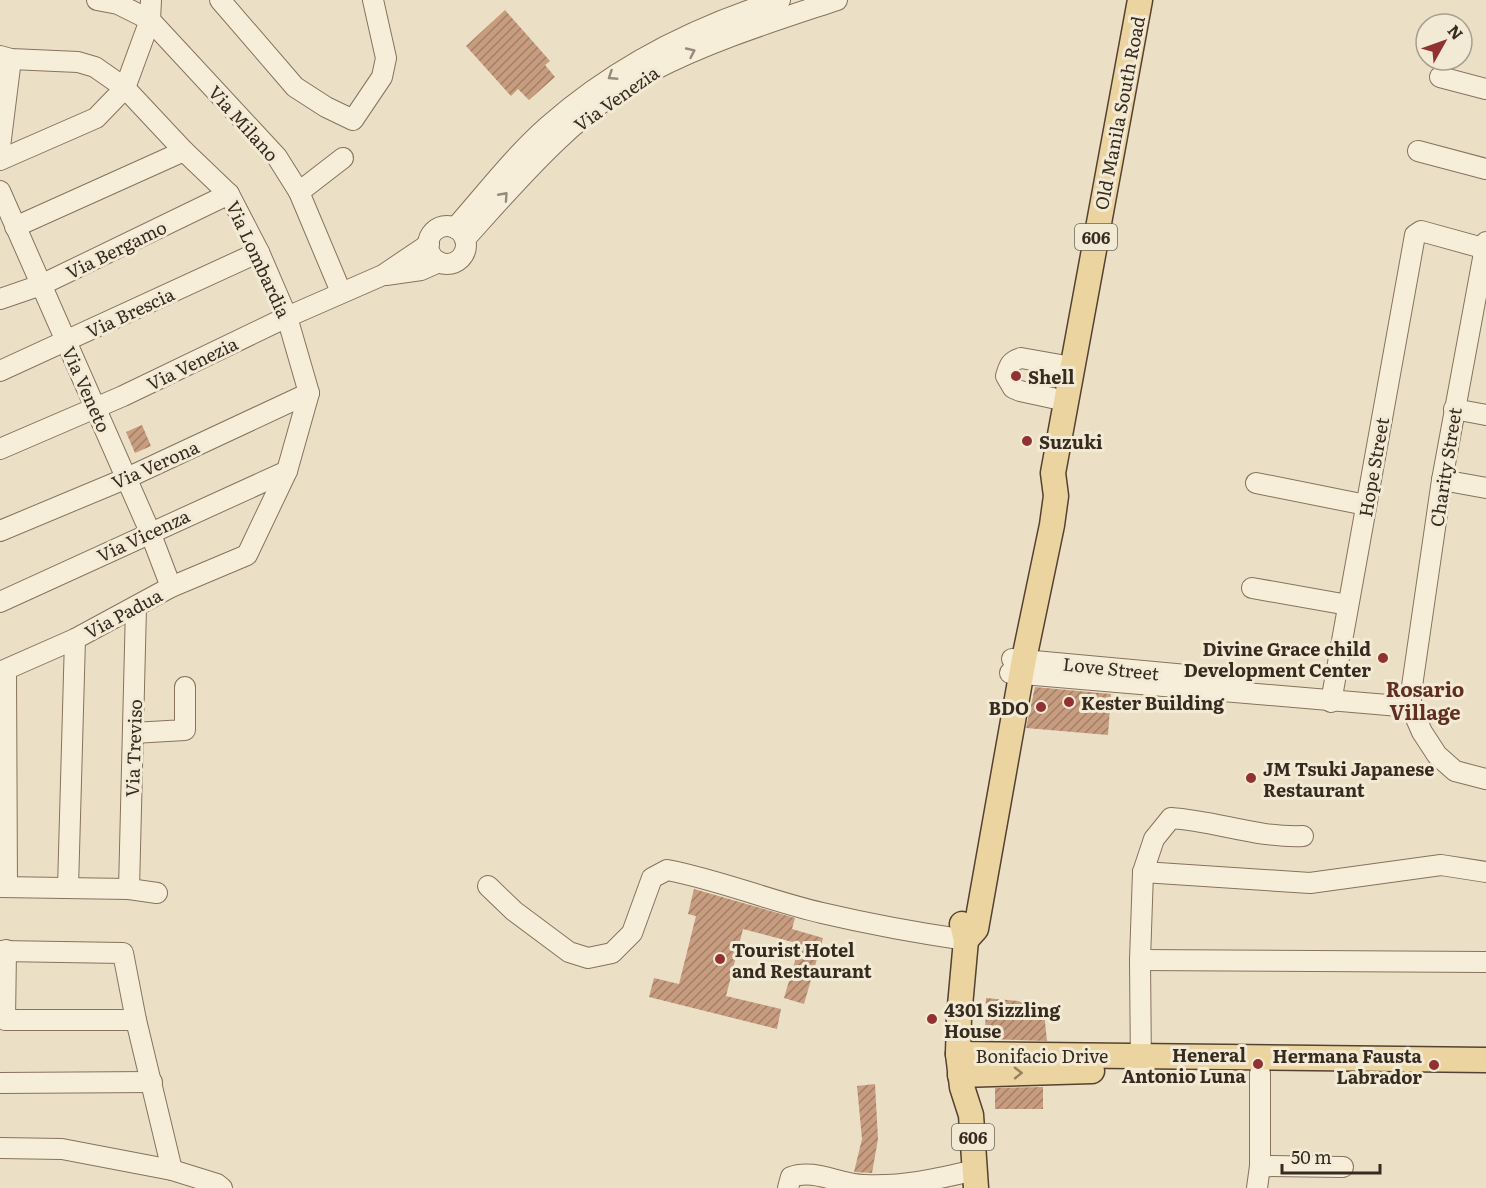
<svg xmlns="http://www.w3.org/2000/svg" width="1486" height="1188" font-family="Literata,serif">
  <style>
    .building { fill: url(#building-hatch) }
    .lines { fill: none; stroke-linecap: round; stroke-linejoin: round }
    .minor-casing { stroke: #86725d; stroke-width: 22 }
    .major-casing { stroke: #544131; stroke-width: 27 }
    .minor { stroke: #f7eed9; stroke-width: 20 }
    .major { stroke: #ecd4a1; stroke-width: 24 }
    .oneway { stroke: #978c7c }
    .oneway2 { stroke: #928060 }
    .poi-dot { fill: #913132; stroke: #f3ead5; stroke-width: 2 }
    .labels { text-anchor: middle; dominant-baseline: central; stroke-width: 6; stroke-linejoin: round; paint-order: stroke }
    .shield { fill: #f3ead5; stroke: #6f6456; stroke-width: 1.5 }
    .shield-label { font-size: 16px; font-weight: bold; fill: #372b20 }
    .street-label { font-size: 18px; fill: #372b20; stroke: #f3ead5 }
    .poi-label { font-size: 18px; font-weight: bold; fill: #372b20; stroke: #f3ead5; text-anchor: start }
    .neighbourhood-label { font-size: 20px; font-weight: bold; fill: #602f22; stroke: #f3ead5 }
  </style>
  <defs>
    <pattern id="building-hatch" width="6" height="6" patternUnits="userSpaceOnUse" patternTransform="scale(1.5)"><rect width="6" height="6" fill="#c79c7f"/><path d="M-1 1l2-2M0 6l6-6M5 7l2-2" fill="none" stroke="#a27f68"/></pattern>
  </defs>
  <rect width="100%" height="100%" fill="#ebe0c6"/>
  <g class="building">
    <polygon points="505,10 550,61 545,65 555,77 529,100 518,89 511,96 466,46"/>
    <polygon points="1029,372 1056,376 1054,386 1027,380"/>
    <polygon points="142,425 151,446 135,453 126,432"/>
    <polygon points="1035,687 1111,694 1108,735 1026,728"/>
    <polygon points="694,889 795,918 792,929 823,938 804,1004 784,998 800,944 743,929 726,996 781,1009 777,1029 649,997 654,978 679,984 696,916 688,914"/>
    <polygon points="986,998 1018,1001 1044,1012 1047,1041 985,1039"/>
    <polygon points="875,1084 878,1139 872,1173 854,1172 862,1139 857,1086"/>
    <polygon points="1043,1087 1043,1109 995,1109 995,1088"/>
  </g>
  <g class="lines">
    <defs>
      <g id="minor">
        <polyline points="97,0 118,4 150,20 277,157 299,192 341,292"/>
        <polyline points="220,0 295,87 326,107 353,120 382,77 386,58 373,0"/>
        <polyline points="0,56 11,59 78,62 95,67 125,88 184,151 229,194 259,252 287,317 309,393 287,471 247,555 171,587 75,639 0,672"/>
        <polyline points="1440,77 1486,89"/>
        <polyline points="0,147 11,59"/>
        <polyline points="1418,151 1486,169"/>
        <polyline points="0,160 96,118 125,88 150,20 151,0"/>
        <polyline points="0,191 150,532 171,587"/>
        <polyline points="299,192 343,158"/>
        <circle cx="447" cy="245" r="19"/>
        <polyline points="15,227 184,151"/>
        <path d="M455 228C485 194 514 156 548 126 616 66 693 27 780 0"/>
        <path d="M465 239C519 179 577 110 650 72 709 41 774 21 837 0"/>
        <polyline points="1486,242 1442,480 1411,693 1411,707 1422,732 1437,755 1455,771 1486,779"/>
        <polyline points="386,275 421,270 439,262"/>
        <polyline points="0,299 41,285 229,194"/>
        <polyline points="0,371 259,252"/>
        <path d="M1066 401 1020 391 1013 388 1006 376C1009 366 1010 361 1021 358L1072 367"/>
        <polyline points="1454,409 1486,415"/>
        <polyline points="0,449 123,396 287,317 383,275 429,244"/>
        <polyline points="1442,480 1486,488"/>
        <polyline points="1256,483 1366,505"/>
        <polyline points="0,531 127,478 309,393"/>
        <polyline points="1252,588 1348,605"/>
        <polyline points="0,602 287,471"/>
        <polyline points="1012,659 1241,680"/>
        <polyline points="6,670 7,887"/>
        <polyline points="1010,673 1411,707"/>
        <polyline points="1331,702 1415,235 1421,231 1486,249"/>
        <polyline points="133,733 185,730 185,687"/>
        <polyline points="1143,872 1310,883 1441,865 1486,872"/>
        <path d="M488 886 514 911 569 952 588 958 612 953 632 933 652 878 667 870C720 880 770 901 822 913 869 924 918 933 966 940"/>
        <polyline points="0,887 129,889 157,893"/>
        <polyline points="68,888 75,639"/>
        <polyline points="129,889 136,607"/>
        <polyline points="6,950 5,1020 136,1020"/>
        <polyline points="0,951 123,953 136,1020 172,1170"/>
        <polyline points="1140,960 1486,962"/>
        <path d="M1141 1070 1140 960 1143 872 1154 839 1171 818C1216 821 1257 838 1303 836"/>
        <polyline points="0,1083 152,1082"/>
        <polyline points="0,1148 62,1149 172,1170 217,1184 222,1188"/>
        <polyline points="1260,1166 1343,1167"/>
        <path d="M788 1188 791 1177C814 1168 840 1185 864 1185 902 1187 938 1179 975 1170"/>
        <polyline points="1257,1188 1260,1166 1260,1073"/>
      </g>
      <g id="major">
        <polyline points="962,924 966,940 959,1017 958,1054 962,1087 971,1115 976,1188"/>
        <polyline points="966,940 976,929 1024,659 1052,525 1056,496 1053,473 1140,0"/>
        <polyline points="958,1054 1486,1060"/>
        <polyline points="960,1075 1092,1071"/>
      </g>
    </defs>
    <use href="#minor" class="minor-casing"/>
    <use href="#major" class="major-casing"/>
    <use href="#minor" class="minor"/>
    <use href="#major" class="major"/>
  </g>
  <defs><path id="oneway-chevron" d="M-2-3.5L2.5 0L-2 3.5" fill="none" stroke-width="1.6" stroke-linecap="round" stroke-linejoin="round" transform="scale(1.5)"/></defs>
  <g class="oneway">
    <use href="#oneway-chevron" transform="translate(691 52) rotate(-25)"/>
    <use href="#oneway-chevron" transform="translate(612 76) rotate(147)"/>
    <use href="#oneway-chevron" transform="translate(504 196) rotate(-48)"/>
  </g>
  <use class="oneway2" href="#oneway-chevron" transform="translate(1018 1073) rotate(-1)"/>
  <g class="poi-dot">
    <circle cx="1016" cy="376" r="6"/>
    <circle cx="1027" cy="441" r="6"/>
    <circle cx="1383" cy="658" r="6"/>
    <circle cx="1069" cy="702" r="6"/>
    <circle cx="1041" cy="707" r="6"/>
    <circle cx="1251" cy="778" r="6"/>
    <circle cx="720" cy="959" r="6"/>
    <circle cx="932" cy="1019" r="6"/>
    <circle cx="1258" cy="1064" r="6"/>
    <circle cx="1434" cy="1065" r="6"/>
  </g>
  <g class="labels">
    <g class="shield">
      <rect x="1075" y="224" width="42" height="26" rx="4.5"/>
      <rect x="952" y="1124" width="42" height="26" rx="4.5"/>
    </g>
    <g class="shield-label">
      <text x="1096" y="237">606</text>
      <text x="973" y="1137">606</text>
    </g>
    <g class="street-label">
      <text transform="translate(616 98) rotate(-35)">Via Venezia</text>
      <text transform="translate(1119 113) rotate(-79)">Old Manila South Road</text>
      <text transform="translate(244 123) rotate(48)">Via Milano</text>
      <text transform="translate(116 249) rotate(-26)">Via Bergamo</text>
      <text transform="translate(259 259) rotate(65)">Via Lombardia</text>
      <text transform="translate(130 312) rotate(-25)">Via Brescia</text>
      <text transform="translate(192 363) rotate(-26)">Via Venezia</text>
      <text transform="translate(87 389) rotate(66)">Via Veneto</text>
      <text transform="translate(155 464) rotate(-24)">Via Verona</text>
      <text transform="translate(1373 467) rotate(-80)">Hope Street</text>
      <text transform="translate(1445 467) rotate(-81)">Charity Street</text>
      <text transform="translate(143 535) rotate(-25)">Via Vicenza</text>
      <text transform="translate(123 613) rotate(-28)">Via Padua</text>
      <text transform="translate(1111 668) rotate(6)">Love Street</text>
      <text transform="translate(133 748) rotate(-88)">Via Treviso</text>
      <text x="1042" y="1055">Bonifacio Drive</text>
    </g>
    <g class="poi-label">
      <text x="1028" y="376">Shell</text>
      <text x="1039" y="441">Suzuki</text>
      <text x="1371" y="648" text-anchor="end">Divine Grace child<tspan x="1371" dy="21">Development Center</tspan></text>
      <text x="1081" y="702">Kester Building</text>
      <text x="1029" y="707" text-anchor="end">BDO</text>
      <text x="1263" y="768">JM Tsuki Japanese<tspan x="1263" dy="21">Restaurant</tspan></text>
      <text x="732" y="949">Tourist Hotel<tspan x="732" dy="21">and Restaurant</tspan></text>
      <text x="944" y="1009">4301 Sizzling<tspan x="944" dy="21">House</tspan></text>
      <text x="1246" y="1054" text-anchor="end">Heneral<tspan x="1246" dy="21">Antonio Luna</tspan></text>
      <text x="1422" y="1055" text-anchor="end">Hermana Fausta<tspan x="1422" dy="21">Labrador</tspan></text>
    </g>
    <g class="neighbourhood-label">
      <text x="1425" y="688">Rosario<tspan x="1425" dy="23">Village</tspan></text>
    </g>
  </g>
  <g transform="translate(1444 42) rotate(50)"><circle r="28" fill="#f3ead5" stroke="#a89e8d" stroke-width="1.5"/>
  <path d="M0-4.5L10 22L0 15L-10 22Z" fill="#913132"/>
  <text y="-9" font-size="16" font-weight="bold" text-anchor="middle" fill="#372b20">N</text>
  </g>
  <path d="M1282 1164v9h98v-9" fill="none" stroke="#372b20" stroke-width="3"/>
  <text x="1291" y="1164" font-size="18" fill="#372b20" stroke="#f3ead5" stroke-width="4.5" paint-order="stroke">50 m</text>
</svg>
